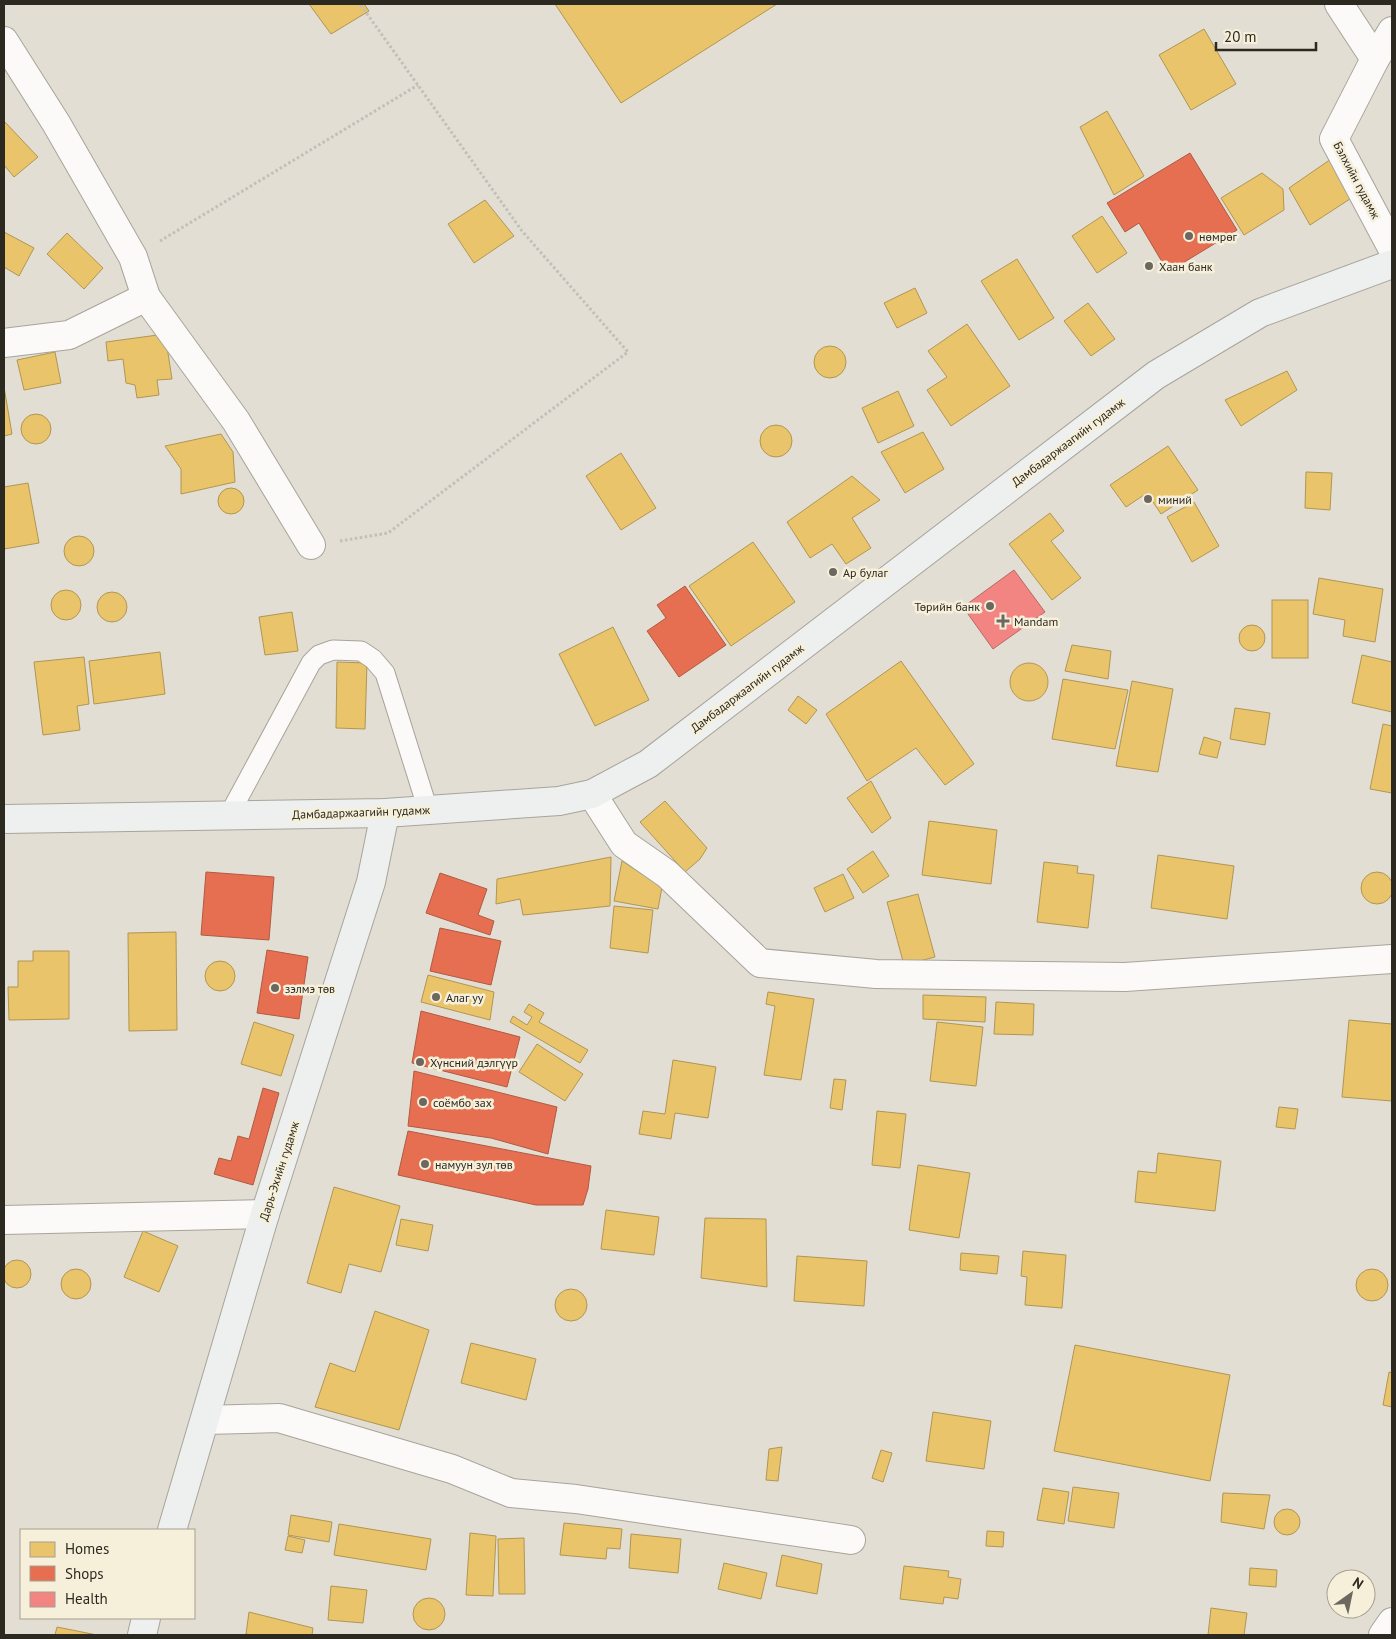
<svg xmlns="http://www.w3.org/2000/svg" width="1396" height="1639" font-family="'PT Sans',sans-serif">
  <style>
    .homes { fill: #e9c46a; stroke: #b09654 }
    .shops { fill: #e76f51; stroke: #af5a43 }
    .health { fill: #f28482; stroke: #b76965 }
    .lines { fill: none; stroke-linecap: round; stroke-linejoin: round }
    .service-casing { stroke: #a8a49b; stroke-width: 21 }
    .minor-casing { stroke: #a8a49b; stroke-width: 30 }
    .secondary-casing { stroke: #a8a49b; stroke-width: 30 }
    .path { stroke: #c0bfbb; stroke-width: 3; stroke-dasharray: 2.5 2.5; stroke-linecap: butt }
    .service { stroke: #fbfaf8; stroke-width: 19 }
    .minor { stroke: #fbfaf8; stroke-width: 28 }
    .secondary { stroke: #edf0ee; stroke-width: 28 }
    .poi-dot { fill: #6c685f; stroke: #f6efda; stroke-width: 2 }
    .labels { text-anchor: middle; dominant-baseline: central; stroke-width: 5; stroke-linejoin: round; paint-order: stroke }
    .street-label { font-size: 12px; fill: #2c2921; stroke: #f6efda }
    .poi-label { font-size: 12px; fill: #2c2921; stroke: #f6efda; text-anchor: start }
  </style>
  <rect width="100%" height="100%" fill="#e3ded3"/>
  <g class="homes">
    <polygon points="309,4 364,4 369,11 331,34"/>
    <polygon points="555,4 777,4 621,103"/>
    <polygon points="1204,29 1236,84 1191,110 1159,55"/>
    <polygon points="1107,111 1144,176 1114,195 1080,127"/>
    <polygon points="4,121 38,157 14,177 4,165"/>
    <polygon points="1331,159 1353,197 1310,225 1289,188"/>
    <polygon points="1262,173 1283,189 1284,210 1244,235 1221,198"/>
    <polygon points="485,200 514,236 474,263 448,224"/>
    <polygon points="1102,216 1127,253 1097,273 1072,236"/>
    <polygon points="4,232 34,248 19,276 4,267"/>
    <polygon points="67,233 103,268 84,289 47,254"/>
    <polygon points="1017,259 1054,318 1019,340 981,281"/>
    <polygon points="915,288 927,313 897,328 884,303"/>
    <polygon points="1088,303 1115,339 1091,356 1064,321"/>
    <polygon points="967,324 1010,386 951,426 927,390 947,377 928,351"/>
    <polygon points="165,334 172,379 157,380 159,395 137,398 135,385 126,383 123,359 108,361 106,342"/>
    <circle cx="830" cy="362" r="16"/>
    <polygon points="55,352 61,383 24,390 17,360"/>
    <polygon points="1287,371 1297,390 1241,426 1225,400"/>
    <polygon points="4,387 12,434 4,436"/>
    <polygon points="898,391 914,426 878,443 862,408"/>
    <circle cx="36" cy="429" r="15"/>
    <circle cx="776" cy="441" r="16"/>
    <polygon points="923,432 944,469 905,493 881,452"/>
    <polygon points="221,434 233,452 235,482 181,494 181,469 165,446"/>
    <polygon points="1168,446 1198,490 1161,514 1147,493 1126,507 1110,485"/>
    <polygon points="621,453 656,508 621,530 586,476"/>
    <polygon points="1306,472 1332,473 1330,510 1305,508"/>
    <polygon points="852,476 880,500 852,518 871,548 846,564 832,544 810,558 787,522"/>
    <polygon points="28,483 39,543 4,549 4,487"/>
    <circle cx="231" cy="501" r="13"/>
    <polygon points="1194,502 1219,546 1192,562 1167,517"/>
    <polygon points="1050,513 1064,531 1051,541 1081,578 1052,600 1009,544"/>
    <circle cx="79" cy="551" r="15"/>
    <polygon points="753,542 795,602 731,646 689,586"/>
    <polygon points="1319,578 1383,589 1375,642 1343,636 1345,620 1313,614"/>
    <circle cx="66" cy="605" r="15"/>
    <circle cx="112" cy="607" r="15"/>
    <rect x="1272" y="600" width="36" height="58"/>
    <polygon points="292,612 298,651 265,655 259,617"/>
    <circle cx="1252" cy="638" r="13"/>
    <polygon points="613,627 649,700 595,726 559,654"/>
    <polygon points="1072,645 1111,651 1108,679 1065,671"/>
    <polygon points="160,652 165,694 94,704 89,661"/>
    <polygon points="1362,655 1392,662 1392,712 1352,703"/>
    <polygon points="84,657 89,704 77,706 80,730 43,735 34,662"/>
    <polygon points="901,661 974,764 945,785 916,748 867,781 826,714"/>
    <polygon points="337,662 367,663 365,729 336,728"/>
    <circle cx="1029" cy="682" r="19"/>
    <polygon points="1063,679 1128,690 1115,749 1052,739"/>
    <polygon points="1132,681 1173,689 1158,772 1116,766"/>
    <polygon points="798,696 817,710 806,724 788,710"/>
    <polygon points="1235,708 1270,713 1265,745 1230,739"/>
    <polygon points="1383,724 1392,726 1392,793 1370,789"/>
    <polygon points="1204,737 1221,742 1217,758 1199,754"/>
    <polygon points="871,781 891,818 872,833 847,798"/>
    <polygon points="665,801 707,848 700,859 685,872 640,822"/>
    <polygon points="929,821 997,830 991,884 922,875"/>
    <polygon points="873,851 889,876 863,893 847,869"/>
    <polygon points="1158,855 1234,866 1227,919 1151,908"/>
    <polygon points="611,857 610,906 523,915 520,899 496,904 497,879"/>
    <polygon points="622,861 662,887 658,909 614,901"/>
    <polygon points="1044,862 1078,866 1077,873 1094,875 1088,928 1037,922"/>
    <circle cx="1377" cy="888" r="16"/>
    <polygon points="843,874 854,898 825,912 814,888"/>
    <polygon points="918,894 935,957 904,965 887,902"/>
    <polygon points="614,906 653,910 648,953 610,948"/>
    <polygon points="176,932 177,1030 129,1031 128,933"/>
    <polygon points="33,951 69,951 69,1019 9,1020 8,987 18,987 18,961 33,961"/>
    <circle cx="220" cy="976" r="15"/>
    <polygon points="428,975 494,992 490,1020 421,1002"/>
    <polygon points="768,992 814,999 801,1080 764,1075 775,1006 766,1004"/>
    <polygon points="923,995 986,997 985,1022 923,1019"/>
    <polygon points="996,1002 1034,1004 1033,1035 994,1034"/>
    <polygon points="529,1004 544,1013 539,1022 588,1050 580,1063 510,1022 513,1016 527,1025 532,1017 524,1012"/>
    <polygon points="1349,1020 1392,1024 1392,1101 1342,1097"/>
    <polygon points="254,1022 294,1035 281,1076 241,1064"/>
    <polygon points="937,1022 983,1027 976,1086 930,1081"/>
    <polygon points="537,1044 583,1074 565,1101 519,1072"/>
    <polygon points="673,1060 716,1067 708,1118 675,1113 671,1139 639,1134 643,1111 665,1114"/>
    <polygon points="834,1079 846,1080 842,1110 830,1108"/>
    <polygon points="1279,1107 1298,1109 1295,1129 1276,1127"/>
    <polygon points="877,1111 906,1114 900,1168 872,1165"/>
    <polygon points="1158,1153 1221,1161 1215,1211 1135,1202 1138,1171 1156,1173"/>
    <polygon points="918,1165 970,1173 959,1238 909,1230"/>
    <polygon points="334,1187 400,1206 381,1272 349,1264 341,1293 307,1283"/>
    <polygon points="606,1210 659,1217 654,1255 601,1249"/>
    <polygon points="705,1218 766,1219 767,1287 701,1278"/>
    <polygon points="401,1219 433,1225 428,1251 396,1245"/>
    <polygon points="143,1231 178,1246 159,1292 124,1277"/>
    <polygon points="1023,1251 1066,1255 1062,1308 1025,1305 1027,1277 1021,1276"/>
    <polygon points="961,1253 999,1256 997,1274 960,1270"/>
    <polygon points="797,1256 867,1261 864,1306 794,1301"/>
    <circle cx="17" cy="1274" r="14"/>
    <circle cx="76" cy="1284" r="15"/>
    <circle cx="1372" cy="1285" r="16"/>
    <circle cx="571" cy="1305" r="16"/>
    <polygon points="375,1311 429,1330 399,1430 315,1407 330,1363 355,1372"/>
    <polygon points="471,1343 536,1359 526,1400 461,1383"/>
    <polygon points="1075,1345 1230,1375 1210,1481 1054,1451"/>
    <polygon points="1389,1372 1392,1373 1392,1407 1383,1405"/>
    <polygon points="933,1412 991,1421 984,1469 926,1461"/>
    <polygon points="782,1447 778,1481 766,1480 769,1449"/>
    <polygon points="881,1450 892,1453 883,1482 872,1478"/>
    <polygon points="1073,1487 1119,1493 1114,1528 1068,1521"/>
    <polygon points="1043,1488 1069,1492 1064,1524 1037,1520"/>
    <polygon points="1223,1493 1270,1495 1264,1529 1221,1522"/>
    <circle cx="1287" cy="1522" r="13"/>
    <polygon points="291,1515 332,1522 329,1542 288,1535"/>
    <polygon points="564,1523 622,1529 620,1549 607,1548 606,1559 560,1555"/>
    <polygon points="339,1524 431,1539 426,1570 334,1555"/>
    <polygon points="987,1531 1004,1532 1003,1547 986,1546"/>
    <polygon points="470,1533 496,1536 493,1596 466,1595"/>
    <polygon points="631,1534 681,1539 678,1573 629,1568"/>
    <polygon points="288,1536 305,1540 302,1553 285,1550"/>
    <polygon points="524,1538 525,1594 499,1594 498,1539"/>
    <polygon points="782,1555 822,1564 817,1594 776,1586"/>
    <polygon points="724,1563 767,1573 761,1599 718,1589"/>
    <polygon points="904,1566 949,1571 948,1577 961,1579 958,1599 944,1597 943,1604 900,1599"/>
    <polygon points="1250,1568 1277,1570 1276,1587 1249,1585"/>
    <polygon points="331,1586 367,1590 363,1623 328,1620"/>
    <circle cx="429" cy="1614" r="16"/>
    <polygon points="1211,1608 1247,1613 1244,1635 1208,1635"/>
    <polygon points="249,1612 313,1628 312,1635 252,1635 246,1634"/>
    <polygon points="57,1627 97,1635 55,1635"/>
  </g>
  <g class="shops">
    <polygon points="1190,153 1237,230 1168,272 1139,223 1125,232 1107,203"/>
    <polygon points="685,586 726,645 679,677 647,631 666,618 657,605"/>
    <polygon points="206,872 274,877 269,940 201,935"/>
    <polygon points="440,873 487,889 478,915 494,921 490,935 426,913"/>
    <polygon points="440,928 501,941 491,985 430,971"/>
    <polygon points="267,950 308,957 299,1019 257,1013"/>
    <polygon points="421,1011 520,1037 507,1087 412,1063"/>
    <polygon points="414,1071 557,1107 548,1154 491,1138 408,1126"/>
    <polygon points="263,1088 279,1093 253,1185 214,1174 219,1158 231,1161 238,1136 249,1139"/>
    <polygon points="408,1131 591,1166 588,1189 583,1205 536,1205 398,1175"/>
  </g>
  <polygon class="health" points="1014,570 1045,612 993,649 963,607"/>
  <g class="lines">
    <defs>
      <polyline id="service" points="229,815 311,663 319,655 333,650 361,651 373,659 385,673 428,810"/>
      <g id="minor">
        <polyline points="1339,4 1375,59"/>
        <polyline points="1392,31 1375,59 1334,139 1392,248"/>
        <polyline points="4,41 56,123 133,257 146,297 236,421 311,545"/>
        <polyline points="4,343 69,335 146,297"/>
        <polyline points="592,794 624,844 667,874 760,963 876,974 1125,977 1392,959"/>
        <polyline points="4,1220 265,1214"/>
        <polyline points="205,1420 279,1418 452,1469 511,1493 576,1499 851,1540"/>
        <polyline points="1383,1635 1392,1622"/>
      </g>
      <g id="secondary">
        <polyline points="4,819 385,813 559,801 592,794 648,764 1156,375 1260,313 1392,264"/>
        <polyline points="172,1530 265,1214 371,882 385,813"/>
        <polyline points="142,1635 146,1618"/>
      </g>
    </defs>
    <use href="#service" class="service-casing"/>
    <use href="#minor" class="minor-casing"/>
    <use href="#secondary" class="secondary-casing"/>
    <g class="path">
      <polyline points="160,241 418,85"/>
      <polyline points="340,541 388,533 628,352 522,231 360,4"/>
    </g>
    <use href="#service" class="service"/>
    <use href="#minor" class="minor"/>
    <use href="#secondary" class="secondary"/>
  </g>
  <g class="poi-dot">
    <circle cx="1189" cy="236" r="5"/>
    <circle cx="1149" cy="266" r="5"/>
    <circle cx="1148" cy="499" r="5"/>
    <circle cx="833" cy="572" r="5"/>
    <circle cx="990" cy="606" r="5"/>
    <path d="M1000.5 613.5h5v5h5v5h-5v5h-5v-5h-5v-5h5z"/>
    <circle cx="275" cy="988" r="5"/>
    <circle cx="436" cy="997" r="5"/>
    <circle cx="420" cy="1062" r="5"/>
    <circle cx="423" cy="1102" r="5"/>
    <circle cx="425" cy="1164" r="5"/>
  </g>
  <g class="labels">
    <g class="street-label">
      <text transform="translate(1357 180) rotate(62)">Бэлхийн гудамж</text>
      <text transform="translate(1068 442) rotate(-37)">Дамбадаржаагийн гудамж</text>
      <text transform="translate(747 688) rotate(-37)">Дамбадаржаагийн гудамж</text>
      <text transform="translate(361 812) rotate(-2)">Дамбадаржаагийн гудамж</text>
      <text transform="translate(279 1171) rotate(-72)">Дарь-Эхийн гудамж</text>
    </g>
    <g class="poi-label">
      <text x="1199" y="236">нөмрөг</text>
      <text x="1159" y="266">Хаан банк</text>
      <text x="1158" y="499">миний</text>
      <text x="843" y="572">Ар булаг</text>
      <text x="980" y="606" text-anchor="end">Төрийн банк</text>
      <text x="1014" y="621">Mandam</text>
      <text x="285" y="988">зэлмэ төв</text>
      <text x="446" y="997">Алаг уу</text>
      <text x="430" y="1062">Хүнсний дэлгүүр</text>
      <text x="433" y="1102">соёмбо зах</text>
      <text x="435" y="1164">намуун зул төв</text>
    </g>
  </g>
  <rect width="1396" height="1639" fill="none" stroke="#2c2921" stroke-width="10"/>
  <rect x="20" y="1529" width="175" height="90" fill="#f6efda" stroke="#a5a090"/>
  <rect x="30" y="1542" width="25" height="15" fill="#e9c46a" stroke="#a5a090"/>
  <text x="65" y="1554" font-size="15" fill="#2c2921">Homes</text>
  <rect x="30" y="1566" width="25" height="15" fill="#e76f51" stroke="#a5a090"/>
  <text x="65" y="1579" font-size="15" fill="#2c2921">Shops</text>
  <rect x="30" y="1592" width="25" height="15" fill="#f28482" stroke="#a5a090"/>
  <text x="65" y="1604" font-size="15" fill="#2c2921">Health</text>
  <g transform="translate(1351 1594) rotate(33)"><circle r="24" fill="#f6efda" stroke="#a5a090"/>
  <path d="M0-4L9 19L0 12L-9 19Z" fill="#6c685f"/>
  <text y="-8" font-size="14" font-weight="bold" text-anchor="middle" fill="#2c2921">N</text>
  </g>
  <path d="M1216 42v8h100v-8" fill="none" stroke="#2c2921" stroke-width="2.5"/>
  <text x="1224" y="42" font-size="15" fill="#2c2921" stroke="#f6efda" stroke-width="4" paint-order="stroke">20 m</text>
</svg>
